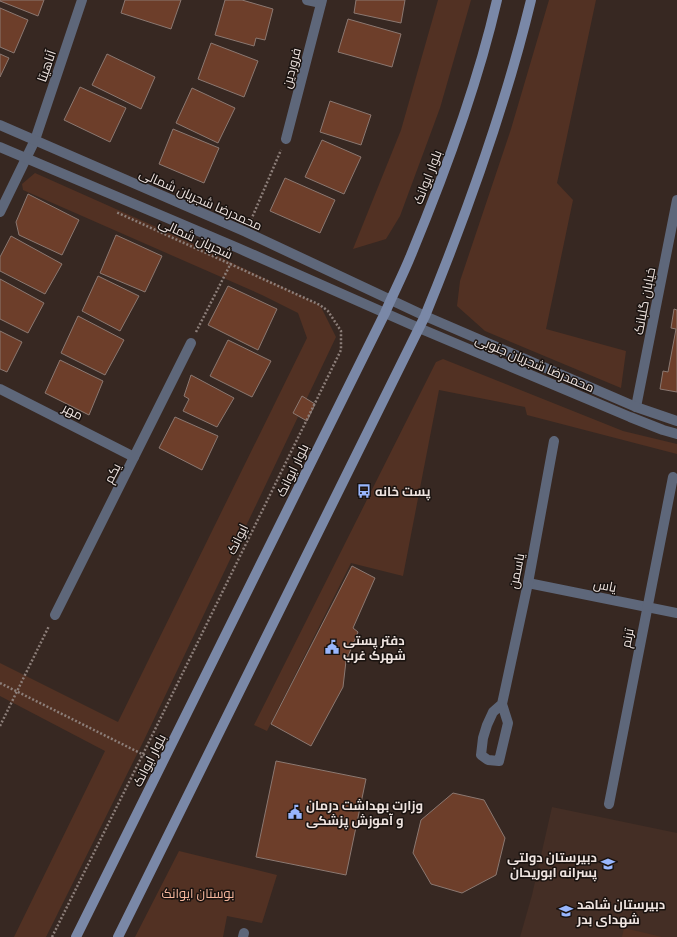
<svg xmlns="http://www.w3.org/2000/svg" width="677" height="937" viewBox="0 0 677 937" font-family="'Roboto Condensed',Cairo,sans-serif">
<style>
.built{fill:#442e25}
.green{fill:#523123}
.building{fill:#6d3e2a;stroke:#8b7871}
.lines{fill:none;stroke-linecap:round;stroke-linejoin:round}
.path{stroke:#8c7e79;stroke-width:2.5;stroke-dasharray:2 2;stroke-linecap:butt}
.minor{stroke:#5e677a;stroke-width:10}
.tertiary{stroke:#5e677a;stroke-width:10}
.secondary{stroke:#7a88a7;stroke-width:10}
.labels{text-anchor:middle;stroke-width:3;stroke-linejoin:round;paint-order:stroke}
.street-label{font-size:13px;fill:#efe4e0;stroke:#1a1310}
.poi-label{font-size:13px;font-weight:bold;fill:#efe4e0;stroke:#1a1310;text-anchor:start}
.park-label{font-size:13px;fill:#f6b79d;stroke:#1a1310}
</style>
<rect width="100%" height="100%" fill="#372822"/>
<path class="built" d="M552,807L677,833V937H520L532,895Z"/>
<g class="green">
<path d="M438,0H471L440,108L400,216L386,239L353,249L401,130Z"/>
<path d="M549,0H596L557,183L573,200L546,329L626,351L621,388L485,331L457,306L460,281L511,129Z"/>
<path d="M35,173L172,234L320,305L336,337L145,738L46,937H14L105,751L0,696V663L118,722L307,338L298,313L262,295L23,190L22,184Z"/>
<path d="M443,359L623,431L677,444V454L527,415L525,407L439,390L403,576L351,563L267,731L254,725L436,362Z"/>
<path d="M179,851L277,875L262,923L227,916L223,937H135Z"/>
<path d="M624,928L662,937H622Z"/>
</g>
<g class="building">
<path d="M0,0H44L38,16L0,1Z"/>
<path d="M125,0H181L171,29L121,13Z"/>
<path d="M225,0H242L273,9L265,40L256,38L254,46L215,35Z"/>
<path d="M356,0H405L401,23L354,13Z"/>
<path d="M0,8L28,20L14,53L0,47Z"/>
<path d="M348,19L401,34L392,67L338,52Z"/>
<path d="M211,43L258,61L244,97L198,79Z"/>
<path d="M0,54L9,58L0,77Z"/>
<path d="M107,54L155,77L141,109L92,85Z"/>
<path d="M80,87L126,108L110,142L64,120Z"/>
<path d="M192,88L235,108L218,143L176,123Z"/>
<path d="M330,101L371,115L361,145L320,132Z"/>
<path d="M173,129L219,148L204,183L159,164Z"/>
<path d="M322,140L361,157L344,194L305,177Z"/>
<path d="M285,178L335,200L320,233L270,211Z"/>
<path d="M28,194L79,220L62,255L19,235L16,222Z"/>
<path d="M116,235L162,256L145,292L100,273Z"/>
<path d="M11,236L62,264L45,294L0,271V257Z"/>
<path d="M98,276L139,296L120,331L82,311Z"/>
<path d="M0,279L44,303L28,333L0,319Z"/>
<path d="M228,286L277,309L258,350L208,325Z"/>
<path d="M674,309L677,310V392L660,389L663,371L668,372L676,329L671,328Z"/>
<path d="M78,316L124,340L105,375L61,353Z"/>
<path d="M0,331L22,342L7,372L0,369Z"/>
<path d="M228,340L271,361L252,397L210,376Z"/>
<path d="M60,360L103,381L89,415L45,393Z"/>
<path d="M191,375L234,398L217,427L183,411L189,399L184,396Z"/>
<path d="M302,396L315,404L307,421L293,413Z"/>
<path d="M175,417L218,436L202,470L159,448Z"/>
<path d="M352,566L375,578L353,628L358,632L346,661L343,687L311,746L271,724Z"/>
<path d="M276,761L366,779L346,875L256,857Z"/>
<path d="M453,793L484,800L505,838L496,875L462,893L431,884L413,853L421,820Z"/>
</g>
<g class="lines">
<g class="path">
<path d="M251,220L281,150"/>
<path d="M196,332L231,263"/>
<path d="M0,683L150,758"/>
<path d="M0,726L49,626"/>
<path d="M52,937L143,754L341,350V331L328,311L320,305L116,212"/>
</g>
<g class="minor">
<path d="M307,0L321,3"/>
<path d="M286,139L322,0"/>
<path d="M0,212L35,140L82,0"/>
<path d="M0,389L134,457"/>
<path d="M636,407L677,200"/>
<path d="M528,583L677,613"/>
<path d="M55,615L191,343"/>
<path d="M502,704L508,723L499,761L488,760L481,755L483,738L487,725L493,712L502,704L528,583L554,441"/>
<path d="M609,804L673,477"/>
<path d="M243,937L244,933"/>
</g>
<g class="tertiary">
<path d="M0,125L246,232L425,316L636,407L677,421"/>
<path d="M0,147L238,248L419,328L630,417L663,430L677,434"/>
</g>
<g class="secondary">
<path d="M76,937L385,313C393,294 403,275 411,255C445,173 477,87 497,0"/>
<path d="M118,937L425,316C467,213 505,108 531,0"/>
</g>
</g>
<defs>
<symbol id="bus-bare" viewBox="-9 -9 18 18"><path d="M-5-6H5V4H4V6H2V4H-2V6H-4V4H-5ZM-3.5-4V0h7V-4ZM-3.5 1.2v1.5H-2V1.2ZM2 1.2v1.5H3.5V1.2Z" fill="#98b6fd" stroke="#1a1310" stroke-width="2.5" paint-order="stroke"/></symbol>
<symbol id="civic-bare" viewBox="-9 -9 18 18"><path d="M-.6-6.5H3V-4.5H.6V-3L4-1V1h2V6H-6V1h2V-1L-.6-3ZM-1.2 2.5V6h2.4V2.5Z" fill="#98b6fd" stroke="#1a1310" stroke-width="2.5" paint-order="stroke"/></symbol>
<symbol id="school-bare" viewBox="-9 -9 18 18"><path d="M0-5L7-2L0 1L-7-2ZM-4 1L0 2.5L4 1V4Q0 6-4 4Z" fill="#98b6fd" stroke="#1a1310" stroke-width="2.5" paint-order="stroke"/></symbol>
</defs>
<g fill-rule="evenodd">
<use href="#bus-bare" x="354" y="481" width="20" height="20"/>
<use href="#civic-bare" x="322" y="637" width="20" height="20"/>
<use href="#civic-bare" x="285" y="802" width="20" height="20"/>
<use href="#school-bare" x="598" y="854" width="20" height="20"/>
<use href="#school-bare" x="556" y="901" width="20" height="20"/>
</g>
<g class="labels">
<g class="street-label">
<text transform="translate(46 66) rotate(-71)" y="5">آناهیتا</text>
<text transform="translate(291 68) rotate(-75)" y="5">فروردین</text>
<text transform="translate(427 177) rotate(-69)" y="5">بلوار ایوانک</text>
<text transform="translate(201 199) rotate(24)" y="5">محمدرضا شجریان شمالی</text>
<text transform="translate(196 238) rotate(25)" y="5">شجریان شمالی</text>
<text transform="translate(644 301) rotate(-79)" y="5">خیابان گلبانک</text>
<text transform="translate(535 363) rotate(23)" y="5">محمدرضا شجریان جنوبی</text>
<text transform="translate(73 411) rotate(27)" y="5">مهر</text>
<text transform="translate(292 470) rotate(-64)" y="5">بلوار ایوانک</text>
<text transform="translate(112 473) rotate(-63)" y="5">یکم</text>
<text transform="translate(237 539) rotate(-64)" y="5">ایوانک</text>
<text transform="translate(516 571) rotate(-79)" y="5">یاسمن</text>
<text transform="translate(605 585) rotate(11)" y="5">یاس</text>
<text transform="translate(627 638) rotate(-79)" y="5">ترنم</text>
<text transform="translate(149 760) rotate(-63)" y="5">بلوار ایوانک</text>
</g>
<g class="poi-label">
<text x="375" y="496">پست خانه</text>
<text x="343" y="645">دفتر پستی<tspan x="343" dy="15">شهرک غرب</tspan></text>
<text x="306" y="810">وزارت بهداشت درمان<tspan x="306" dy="15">و آموزش پزشکی</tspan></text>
<text x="597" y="862" text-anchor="end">دبیرستان دولتی<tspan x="597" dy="15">پسرانه ابوریحان</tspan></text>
<text x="577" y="909">دبیرستان شاهد<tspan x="577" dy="15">شهدای بدر</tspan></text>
</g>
<g class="park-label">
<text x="198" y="898">بوستان ایوانک</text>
</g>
</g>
</svg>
